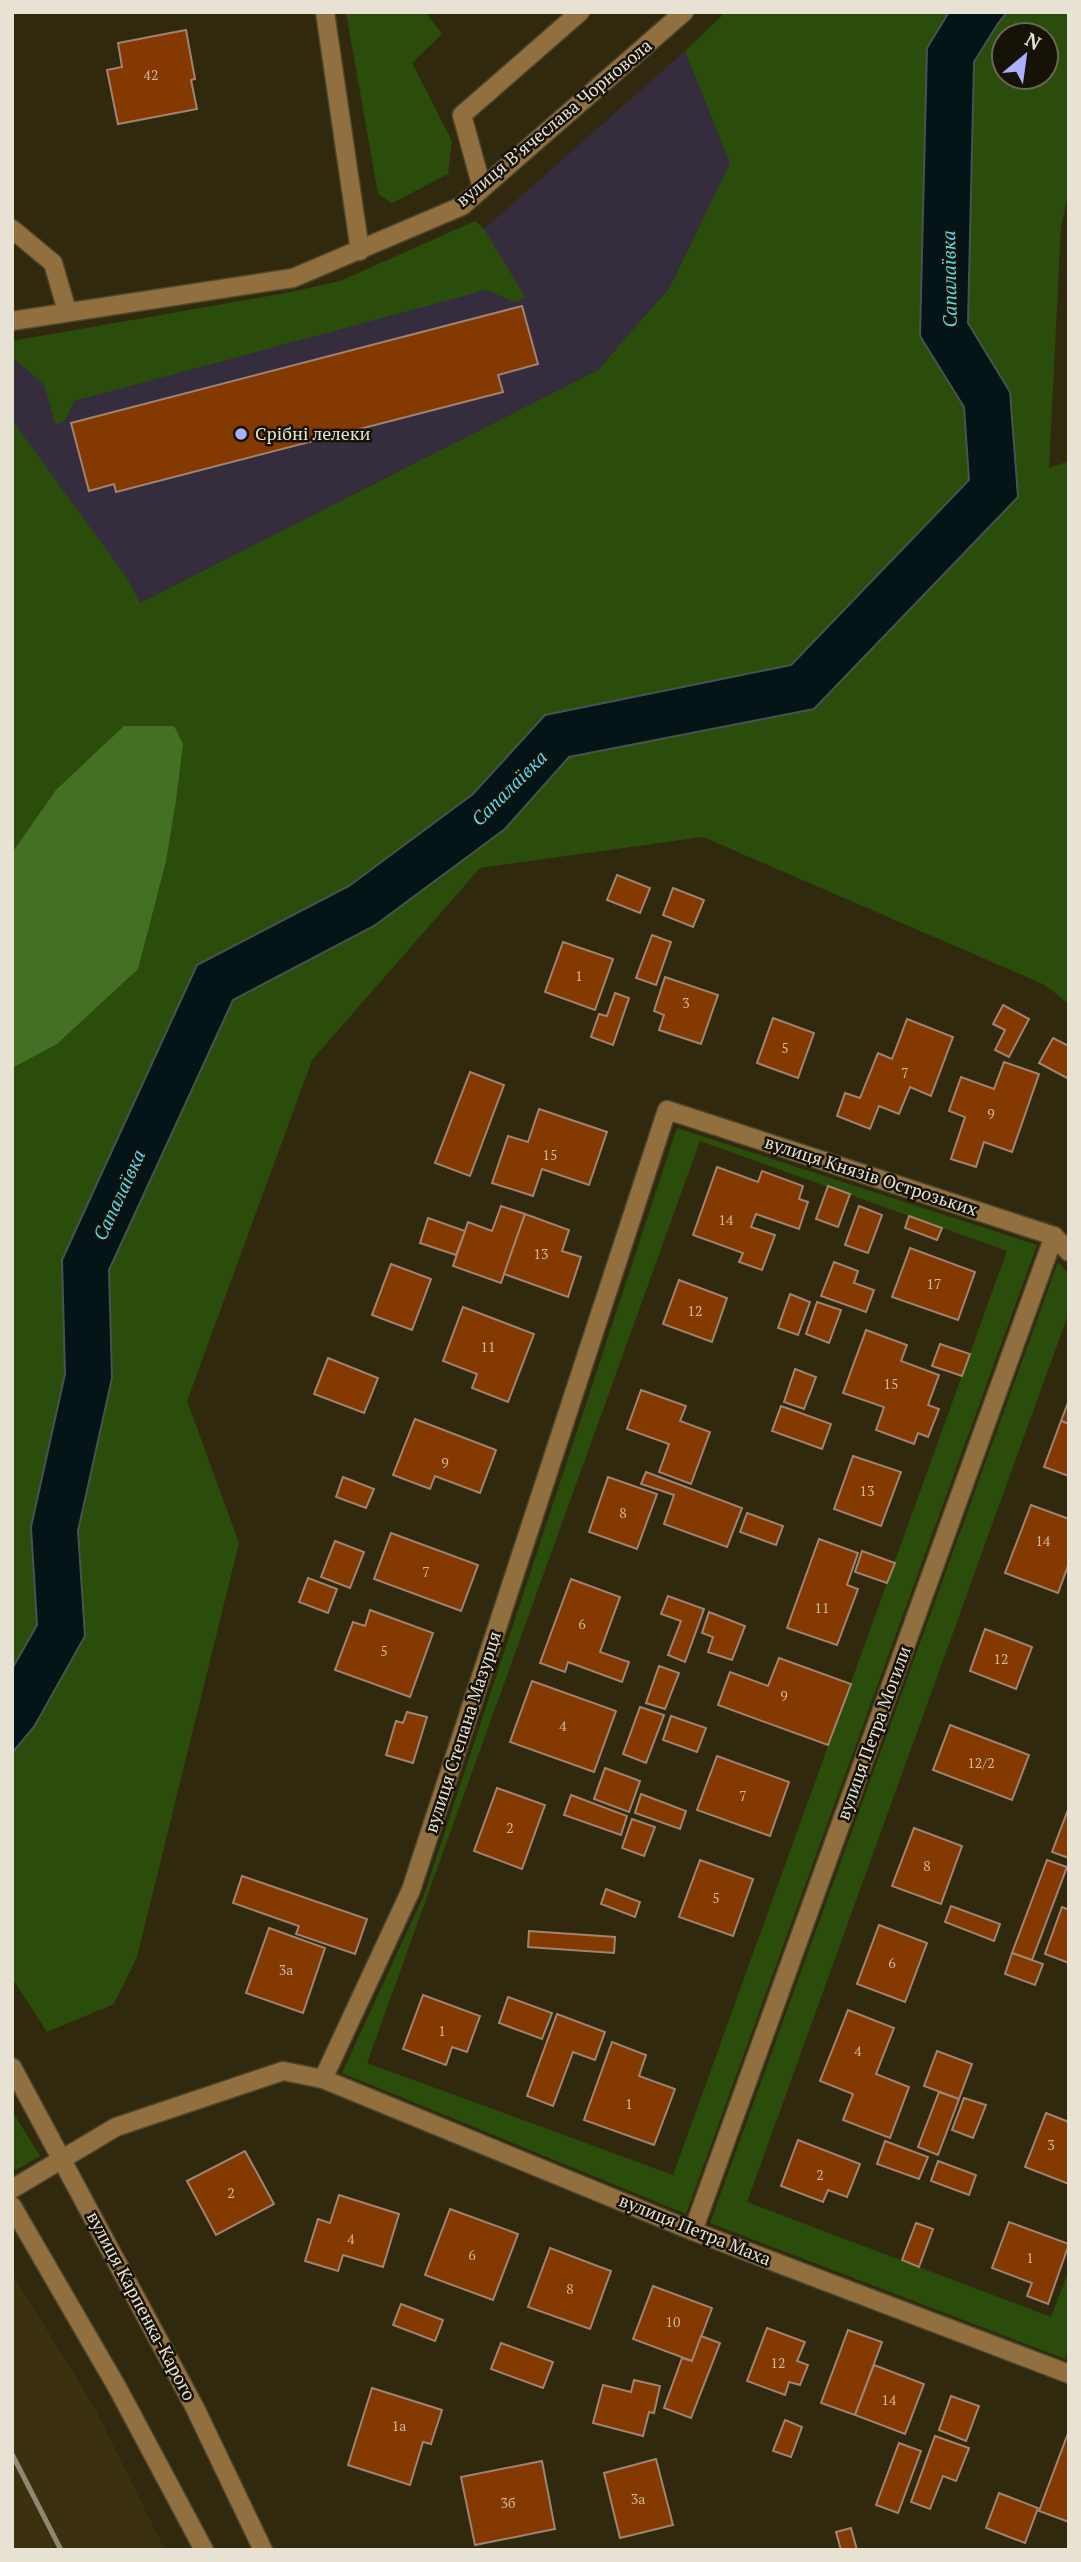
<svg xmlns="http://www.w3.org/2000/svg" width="1081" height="2562" viewBox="0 0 1081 2562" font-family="'PT Serif',serif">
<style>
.commercial{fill:#352d3d}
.built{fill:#3c310e}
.green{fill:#2a4d0b;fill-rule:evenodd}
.forest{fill:#447023}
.water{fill:#041417;stroke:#48524f;stroke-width:2}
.building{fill:#833900;stroke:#a08373;stroke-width:2}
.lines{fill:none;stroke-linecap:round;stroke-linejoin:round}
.minor-casing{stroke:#4e472e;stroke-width:21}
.minor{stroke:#926f3e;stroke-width:18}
.rail{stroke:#8e8873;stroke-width:5}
.poi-dot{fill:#acaffb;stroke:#161207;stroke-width:2.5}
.labels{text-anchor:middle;stroke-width:5;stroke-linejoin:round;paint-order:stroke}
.number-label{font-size:14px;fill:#ceb89e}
.street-label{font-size:18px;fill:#e7e2d3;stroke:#161207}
.poi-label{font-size:18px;fill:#e7e2d3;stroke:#161207;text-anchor:start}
.water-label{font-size:19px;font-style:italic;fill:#54d8f0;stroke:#161207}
</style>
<rect width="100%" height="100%" fill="#31290e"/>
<path class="commercial" d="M685,51L730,163L670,287L598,370L140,603L126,578L12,717V361L314,311L484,229Z"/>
<path class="built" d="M12,2273L95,2409L165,2550H12Z"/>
<g class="green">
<path d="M346,12H425L442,34L412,63L452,141L448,174L392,203L378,194Z"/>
<path d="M726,12H949L927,48L920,336L964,407L969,480L791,665L545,715L473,794L349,886L197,965L62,1260L65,1374L31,1527L37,1625L12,1669V420L127,578L140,603L598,370L670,287L730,163L685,51Z"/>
<path d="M1007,12H1069V189L1061,227L1049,468L1069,461V1004L1045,985L703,837L480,868L312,1060L187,1401L239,1543L137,1957L114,2004L47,2032L12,1978V1753L34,1727L85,1636L78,1531L112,1378L109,1270L233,1000L374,926L505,829L569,757L814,708L1018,498L1010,392L968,324L974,62L997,25ZM1004,35H1046V77H1004Z"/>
<path d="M475,221L484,229L525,297L515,302L486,290L74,401L66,419L56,425L44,385L16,360L12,361V341L286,293L340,281Z"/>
<path d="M677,1128L1037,1245L686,2214L342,2073L424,1895ZM700,1141L1007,1251L673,2175L367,2063Z"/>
<path d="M1058,1262L1069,1274V1312L747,2202L1051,2317L1069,2270V2348L1065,2359L710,2223Z"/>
<path d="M12,2111L40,2156L16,2170L12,2163Z"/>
</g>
<path class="forest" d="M124,726H174L183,744L176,800L166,861L138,969L57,1044L12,1068V853L56,790Z"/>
<path class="water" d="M949,12H1007L997,25L974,62L968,323L1010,392L1018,497L814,709L569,757L505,829L374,926L233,1000L109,1270L112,1378L78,1531L85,1636L34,1727L12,1753V1669L37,1625L31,1527L65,1374L62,1260L197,965L349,886L473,794L545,715L791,665L969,480L964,407L920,336L927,48Z"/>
<g class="building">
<path d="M186,30L195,79L191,80L197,109L118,124L107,70L122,67L118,43Z"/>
<path d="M522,306L538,364L498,375L503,392L116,492L114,484L89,491L71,423Z"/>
<path d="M617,875L650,888L640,913L607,900Z"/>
<path d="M673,888L704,900L693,927L663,915Z"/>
<path d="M652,935L671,942L656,985L636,978Z"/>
<path d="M563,942L613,959L595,1010L545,992Z"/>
<path d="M665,977L718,995L701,1044L659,1030L664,1015L654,1011Z"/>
<path d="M615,993L629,998L613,1045L591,1037L599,1014L607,1016Z"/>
<path d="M1003,1005L1029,1019L1009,1057L995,1050L1005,1030L993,1024Z"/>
<path d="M773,1018L814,1033L798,1078L757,1063Z"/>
<path d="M907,1019L953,1037L931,1096L910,1087L899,1114L879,1106L870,1129L837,1116L845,1093L860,1098L878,1053L892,1059Z"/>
<path d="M1053,1038L1069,1046V1079L1039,1063Z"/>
<path d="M1004,1062L1039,1074L1012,1152L984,1142L976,1167L951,1159L965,1117L949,1111L961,1077L994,1089Z"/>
<path d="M470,1072L504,1085L470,1176L435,1163Z"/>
<path d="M539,1109L607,1132L589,1185L542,1169L533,1196L492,1183L508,1136L528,1142Z"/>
<path d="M717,1167L758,1182L762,1171L803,1186L799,1199L808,1202L799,1229L756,1214L751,1227L775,1235L762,1270L739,1262L743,1253L693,1235Z"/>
<path d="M828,1186L850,1194L838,1227L816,1219Z"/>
<path d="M501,1206L525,1214L501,1283L453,1266L468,1222L492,1231Z"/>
<path d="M859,1206L882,1215L868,1253L845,1245Z"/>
<path d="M525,1214L569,1230L562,1251L581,1257L568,1297L504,1274Z"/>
<path d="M909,1216L942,1228L937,1240L905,1228Z"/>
<path d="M428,1218L465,1231L456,1255L420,1243Z"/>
<path d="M910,1248L975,1272L958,1320L892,1297Z"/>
<path d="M834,1262L858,1271L854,1283L874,1290L866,1312L821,1296Z"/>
<path d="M391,1264L431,1279L412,1330L372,1315Z"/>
<path d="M679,1280L727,1298L712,1342L663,1324Z"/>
<path d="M790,1294L810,1302L798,1335L778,1328Z"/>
<path d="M817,1302L841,1310L829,1343L806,1334Z"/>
<path d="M463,1307L534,1334L508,1402L472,1388L477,1374L443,1361Z"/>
<path d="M866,1330L907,1345L901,1361L939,1375L928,1405L939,1409L928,1437L918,1433L914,1444L876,1430L884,1407L843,1393Z"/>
<path d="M940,1344L970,1354L962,1376L932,1366Z"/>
<path d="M328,1358L378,1378L364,1413L314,1394Z"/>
<path d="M795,1369L816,1377L804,1409L784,1402Z"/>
<path d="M641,1390L686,1406L680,1421L710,1432L691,1484L659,1472L669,1444L627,1429Z"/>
<path d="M1069,1400V1424L1061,1421Z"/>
<path d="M781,1406L831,1424L822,1449L772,1431Z"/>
<path d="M415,1419L496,1450L480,1493L435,1476L430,1489L393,1475Z"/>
<path d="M1061,1421L1069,1424V1476L1044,1467Z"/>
<path d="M853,1456L901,1472L881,1526L834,1509Z"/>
<path d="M646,1472L742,1508L727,1547L664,1524L674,1495L641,1484Z"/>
<path d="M343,1477L374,1489L366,1508L336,1497Z"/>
<path d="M608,1477L657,1494L637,1549L589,1532Z"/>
<path d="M1031,1505L1069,1519V1563L1058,1593L1005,1573Z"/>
<path d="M747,1513L783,1526L776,1545L740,1532Z"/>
<path d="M391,1533L478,1565L461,1611L374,1579Z"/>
<path d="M819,1539L858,1553L847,1585L858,1589L837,1645L787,1628Z"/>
<path d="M335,1541L364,1552L350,1588L321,1577Z"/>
<path d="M862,1551L895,1563L887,1583L855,1572Z"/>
<path d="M308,1578L337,1589L328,1613L299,1602Z"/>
<path d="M571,1579L620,1597L600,1652L629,1662L622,1682L568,1662L565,1672L540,1663Z"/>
<path d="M668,1596L704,1609L685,1662L668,1655L681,1621L661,1614Z"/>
<path d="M370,1610L433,1633L410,1697L335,1670L353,1622L365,1626Z"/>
<path d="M709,1612L745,1626L732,1660L708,1652L713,1637L702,1633Z"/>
<path d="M985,1629L1032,1647L1016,1689L970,1671Z"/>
<path d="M779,1658L851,1684L828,1745L718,1705L730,1672L768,1686Z"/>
<path d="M659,1666L679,1673L665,1709L646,1703Z"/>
<path d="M532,1681L616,1711L594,1772L510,1742Z"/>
<path d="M640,1707L664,1715L646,1763L623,1754Z"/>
<path d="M407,1712L427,1717L413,1763L386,1755L396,1721L403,1723Z"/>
<path d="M671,1716L706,1728L697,1752L663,1740Z"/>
<path d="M950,1725L1029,1755L1012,1800L933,1770Z"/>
<path d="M717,1756L789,1782L770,1836L697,1810Z"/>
<path d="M605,1768L640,1781L629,1812L594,1799Z"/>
<path d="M497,1788L545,1805L522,1869L474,1851Z"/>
<path d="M641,1794L686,1811L680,1829L635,1813Z"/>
<path d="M571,1795L627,1816L621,1835L564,1815Z"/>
<path d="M1069,1807V1858L1052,1852Z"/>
<path d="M632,1819L655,1827L644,1856L622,1848Z"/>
<path d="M914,1828L962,1846L941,1904L892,1886Z"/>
<path d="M700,1860L753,1879L733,1936L679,1917Z"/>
<path d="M1047,1860L1067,1867L1032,1960L1012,1953Z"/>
<path d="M242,1876L367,1919L355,1954L296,1934L299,1926L233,1903Z"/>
<path d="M606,1889L640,1902L635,1917L601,1904Z"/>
<path d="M951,1906L1000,1924L994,1941L945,1922Z"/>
<path d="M1062,1907L1069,1910V1963L1045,1954Z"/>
<path d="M879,1925L927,1943L905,2002L857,1984Z"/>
<path d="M269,1928L325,1948L303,2013L246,1993Z"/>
<path d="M529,1931L615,1937L614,1953L528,1947Z"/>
<path d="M1012,1953L1043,1964L1035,1985L1005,1974Z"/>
<path d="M423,1995L480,2016L467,2052L452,2047L446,2065L403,2049Z"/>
<path d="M508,1997L552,2013L542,2039L499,2023Z"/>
<path d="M848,2010L894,2028L876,2074L909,2087L890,2138L843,2120L853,2094L820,2081Z"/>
<path d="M557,2014L605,2032L595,2060L573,2052L553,2106L527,2096Z"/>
<path d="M612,2042L646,2055L639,2076L675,2089L654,2145L584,2120Z"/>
<path d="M937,2051L972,2064L959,2099L924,2086Z"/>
<path d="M939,2092L959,2099L938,2155L918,2147Z"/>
<path d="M964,2098L986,2105L973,2138L952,2130Z"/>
<path d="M1046,2113L1069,2122V2184L1025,2167Z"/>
<path d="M798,2140L860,2164L847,2197L828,2190L823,2202L781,2186Z"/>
<path d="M885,2141L928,2157L919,2179L877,2164Z"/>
<path d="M245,2151L274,2204L216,2235L187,2181Z"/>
<path d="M938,2161L976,2175L969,2195L931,2181Z"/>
<path d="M339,2195L399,2214L383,2267L343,2255L338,2271L305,2261L318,2219L330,2223Z"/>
<path d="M450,2209L518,2234L493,2300L425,2275Z"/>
<path d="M1009,2222L1069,2244L1048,2304L1027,2296L1032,2283L992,2268Z"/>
<path d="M916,2223L933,2229L919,2267L902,2260Z"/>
<path d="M550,2248L611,2271L590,2329L528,2307Z"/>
<path d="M653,2286L712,2308L692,2361L633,2339Z"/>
<path d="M401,2304L443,2320L435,2341L393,2325Z"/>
<path d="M767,2328L805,2342L797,2361L808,2365L800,2385L789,2382L785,2395L747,2381Z"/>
<path d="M848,2330L882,2342L855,2415L821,2403Z"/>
<path d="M701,2336L720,2343L691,2418L664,2408L682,2358L692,2361Z"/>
<path d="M501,2343L553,2362L543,2388L491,2369Z"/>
<path d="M874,2365L924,2384L905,2434L855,2415Z"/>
<path d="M634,2380L660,2386L654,2413L649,2412L643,2436L593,2423L603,2385L631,2392Z"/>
<path d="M372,2388L442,2410L431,2444L423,2442L410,2485L348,2465Z"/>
<path d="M951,2396L979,2406L966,2441L939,2430Z"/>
<path d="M785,2420L802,2427L791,2457L773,2451Z"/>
<path d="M935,2436L969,2448L956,2481L943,2476L930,2509L911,2502Z"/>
<path d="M1067,2436L1069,2437V2522L1039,2511Z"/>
<path d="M899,2443L921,2451L898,2513L876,2505Z"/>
<path d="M656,2459L673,2525L620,2538L604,2473Z"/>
<path d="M542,2461L555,2529L475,2545L461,2477Z"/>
<path d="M999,2493L1038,2508L1025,2543L986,2528Z"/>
<path d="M851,2528L857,2550H841L836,2532Z"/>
</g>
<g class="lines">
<defs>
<g id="minor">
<path d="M325,12L360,251"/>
<path d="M482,188L462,115L580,12"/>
<path d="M12,229L53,263L67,311"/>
<path d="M12,321L293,278L462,206L684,12"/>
<path d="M12,2067L195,2408L263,2550"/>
<path d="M323,2079L411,1890L667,1110L1054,1236L1069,1252"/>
<path d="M12,2189L116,2127L283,2071L323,2079L693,2231L1069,2374"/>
<path d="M12,2206L117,2387L204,2550"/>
<path d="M693,2231L1054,1236"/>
</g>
</defs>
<use href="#minor" class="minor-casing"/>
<use href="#minor" class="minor"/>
<path class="rail" d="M12,2454L61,2550"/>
</g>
<circle class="poi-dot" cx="241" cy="434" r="7"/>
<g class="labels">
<g class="number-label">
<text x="151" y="80">42</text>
<text x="579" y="981">1</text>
<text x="686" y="1008">3</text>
<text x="785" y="1053">5</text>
<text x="905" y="1078">7</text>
<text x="991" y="1119">9</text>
<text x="550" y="1160">15</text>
<text x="726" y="1225">14</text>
<text x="541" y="1259">13</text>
<text x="934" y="1289">17</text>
<text x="695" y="1316">12</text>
<text x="488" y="1352">11</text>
<text x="891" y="1389">15</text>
<text x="445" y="1468">9</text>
<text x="867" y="1496">13</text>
<text x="623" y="1518">8</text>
<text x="1043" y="1546">14</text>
<text x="426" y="1577">7</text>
<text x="822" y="1613">11</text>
<text x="582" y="1629">6</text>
<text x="384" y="1656">5</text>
<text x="1001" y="1664">12</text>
<text x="784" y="1701">9</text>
<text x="563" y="1731">4</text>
<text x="981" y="1768">12/2</text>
<text x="743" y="1801">7</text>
<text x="510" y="1833">2</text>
<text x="927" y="1871">8</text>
<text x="716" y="1903">5</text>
<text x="892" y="1968">6</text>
<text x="286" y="1975">3а</text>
<text x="442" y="2036">1</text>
<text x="858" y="2056">4</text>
<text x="629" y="2109">1</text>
<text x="1051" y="2150">3</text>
<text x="820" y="2180">2</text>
<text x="231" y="2198">2</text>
<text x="351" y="2244">4</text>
<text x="472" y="2260">6</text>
<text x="1030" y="2263">1</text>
<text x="570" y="2294">8</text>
<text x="673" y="2327">10</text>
<text x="778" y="2368">12</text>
<text x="889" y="2405">14</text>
<text x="399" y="2431">1а</text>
<text x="638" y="2504">3а</text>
<text x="508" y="2508">3б</text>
</g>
<g class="street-label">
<text transform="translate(554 123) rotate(-40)" y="6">вулиця Вʼячеслава Чорновола</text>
<text transform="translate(871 1176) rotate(18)" y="6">вулиця Князів Острозьких</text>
<text transform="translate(463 1732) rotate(-72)" y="6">вулиця Степана Мазурця</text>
<text transform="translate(874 1733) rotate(-70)" y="6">вулиця Петра Могили</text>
<text transform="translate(695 2230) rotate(22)" y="6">вулиця Петра Маха</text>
<text transform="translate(141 2306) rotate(62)" y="6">вулиця Карпенка-Карого</text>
</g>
<g class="poi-label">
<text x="255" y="440">Срібні лелеки</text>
</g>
<g class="water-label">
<text transform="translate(949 279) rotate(-91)" y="7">Сапалаївка</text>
<text transform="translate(509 788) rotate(-45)" y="7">Сапалаївка</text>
<text transform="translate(119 1195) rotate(-65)" y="7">Сапалаївка</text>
</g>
</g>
<rect width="1081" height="2562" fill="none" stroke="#e7e2d3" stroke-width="28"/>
<g transform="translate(1025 56) rotate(29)"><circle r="33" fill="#161207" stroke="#6a6559" stroke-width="2"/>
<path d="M0-5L12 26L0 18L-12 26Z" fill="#acaffb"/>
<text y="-10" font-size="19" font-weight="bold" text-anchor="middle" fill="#e7e2d3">N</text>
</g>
</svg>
